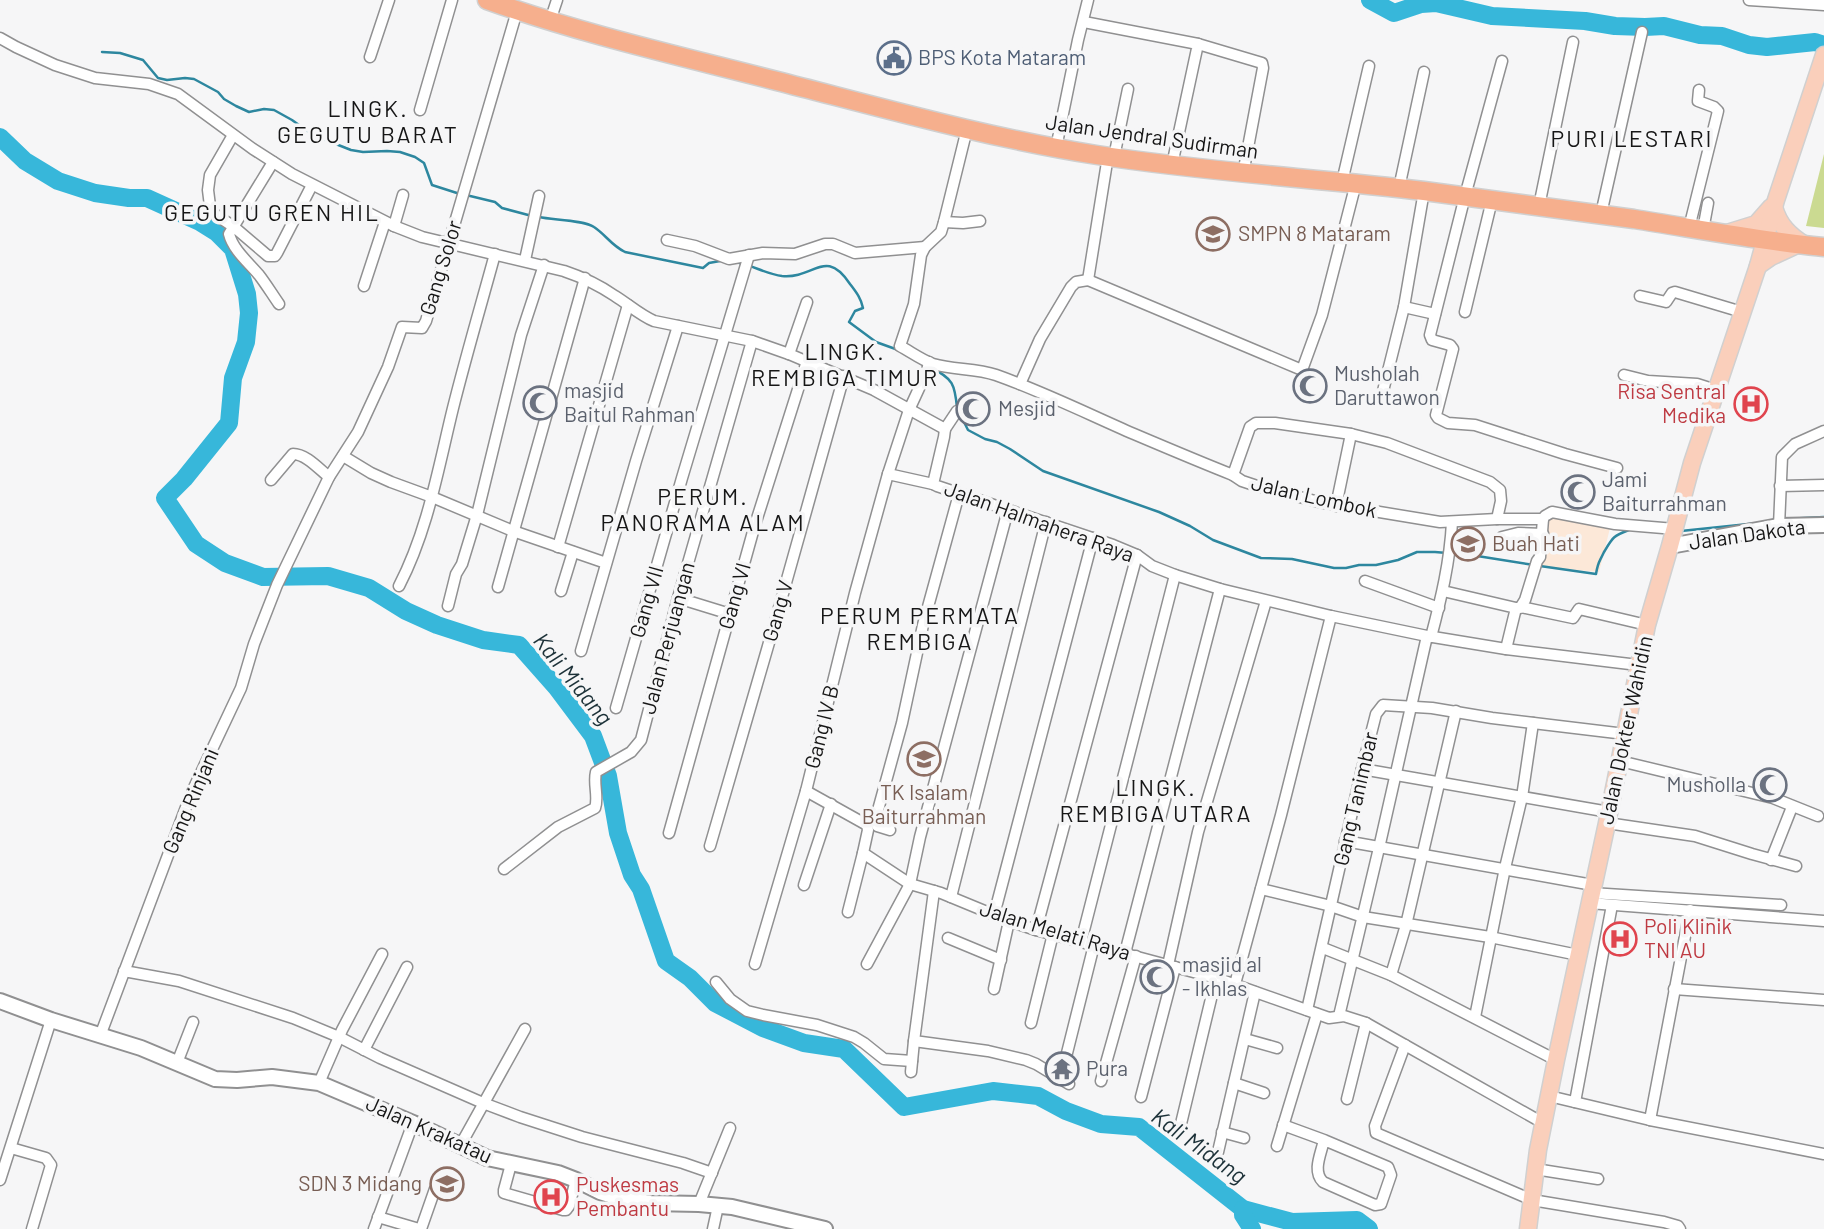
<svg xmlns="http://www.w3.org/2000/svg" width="1824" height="1229" viewBox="0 0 1824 1229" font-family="Barlow,sans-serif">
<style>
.education{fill:#fce8d8}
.green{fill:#cbda91}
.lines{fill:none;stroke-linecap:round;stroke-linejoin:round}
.stream{stroke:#2d879f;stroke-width:2.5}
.river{stroke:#37b7da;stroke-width:18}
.street-casing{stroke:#909091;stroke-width:13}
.secondary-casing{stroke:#909091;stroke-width:18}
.primary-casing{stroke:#d0d0d0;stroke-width:19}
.highway-casing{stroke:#d0d0d0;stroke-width:21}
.street{stroke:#fff;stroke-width:10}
.secondary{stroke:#fff;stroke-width:14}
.primary{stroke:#facfbb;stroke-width:16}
.highway{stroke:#f6af8d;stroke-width:18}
.labels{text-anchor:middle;stroke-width:7;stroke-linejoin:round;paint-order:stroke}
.service-label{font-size:21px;fill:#4e5e75;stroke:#f6f6f7;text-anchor:start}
.street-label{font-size:21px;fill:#161616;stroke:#f6f6f7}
.education-label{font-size:21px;fill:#785e54;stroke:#f6f6f7;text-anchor:start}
.worship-label{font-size:21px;fill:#5b616d;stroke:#f6f6f7;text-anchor:start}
.health-label{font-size:21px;fill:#be3a42;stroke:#f6f6f7;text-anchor:start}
.neighbourhood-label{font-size:23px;letter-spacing:2px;fill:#161616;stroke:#f6f6f7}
.water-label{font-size:23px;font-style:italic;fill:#1c3138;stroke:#f6f6f7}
</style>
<rect width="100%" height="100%" fill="#f6f6f7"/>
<path class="education" d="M1556,509L1612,520L1599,572L1540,567L1545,523Z"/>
<path class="green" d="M1824,154V228L1806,226Z"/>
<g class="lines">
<g class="stream">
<path d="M102,52L120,53L143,60L158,78L167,80L185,78L194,79L218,92L224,99L236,106L249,112L264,109L274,110L292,120L313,135L351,150L363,152L387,151L400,152L415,157L424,163L432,185L460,194"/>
<path d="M466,195L495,202L502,208L532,216"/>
<path d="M539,217C552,220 584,220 594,227C606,235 611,245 625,252L703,268L709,263L720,261"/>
<path d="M734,262C751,264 765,274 782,276C815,279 825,247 850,284C856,292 861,298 863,308L855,311L849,322L876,342L901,351"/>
<path d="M912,358L924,365"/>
<path d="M931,368C953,378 955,385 957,408"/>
<path d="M960,414L968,430L985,439L997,442L1010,449L1043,471L1159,512L1190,526L1213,540L1261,558L1292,559L1334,568H1346L1359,565H1376L1398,560L1417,552H1435L1471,555L1534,565"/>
<path d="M1785,519L1824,517"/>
<path d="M1681,531L1758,523"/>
<path d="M1540,566L1596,574C1598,561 1599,563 1604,552C1613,537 1613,536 1629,530"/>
</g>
<g class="river">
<path d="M1370,0L1394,13L1421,4L1436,3L1492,16L1585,21L1615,26L1645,27L1664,26L1700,35L1722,36L1749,45L1767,47L1815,42L1824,45"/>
<path d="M0,137L25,161L58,181L95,193L129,198H147L200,222L216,232L233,249L247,294L249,313L246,342L233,378L229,423L184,479L165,498L196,544L225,563L263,577L328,576L369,588L406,611L437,625L483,640L519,645L557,688L593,736L608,776L618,833L632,875L641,889L666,961L690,978L715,1003L763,1028L804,1043L844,1049L904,1107L993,1091L1038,1096L1066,1111L1101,1124L1139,1127L1243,1209L1292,1222L1357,1220L1369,1229"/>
<path d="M1243,1209V1215L1252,1229"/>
</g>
<defs>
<g id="street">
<path d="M1749,0L1824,5"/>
<path d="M550,21L557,0"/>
<path d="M1084,22L1198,44L1172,165"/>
<path d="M0,38L16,47L55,65L95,78L149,84L178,94L253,149L292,174L394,226L422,237L564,271C582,277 599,285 615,296C628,304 640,315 654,321L752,341L789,354L874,390L945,429L944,437L933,484L937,486L1113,545L1137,555L1152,566L1175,575L1220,589L1331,616L1427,636L1506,649L1638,665"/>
<path d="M1198,44L1262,63L1263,68L1243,174"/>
<path d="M370,57L389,0"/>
<path d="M1502,61L1465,196L1430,335L1432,340L1450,345L1453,349L1436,415L1438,418L1448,423L1475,425L1565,454L1617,468"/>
<path d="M420,110L452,0"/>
<path d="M967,129L944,222L941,232L925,247L921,255L914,304L900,346C911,352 922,360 933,364C954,370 976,368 996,375C1044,392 1088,414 1134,434C1167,448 1200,462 1233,475L1242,481L1257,486L1319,502L1440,522L1497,519H1543L1545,516L1552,512L1615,524L1675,529"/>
<path d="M233,135L210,175L208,190L210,206L213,213L234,227L268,256H275L277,253L312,185"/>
<path d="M1056,148L1078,40L1088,0"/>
<path d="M1114,157L1128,89"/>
<path d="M273,162L229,234C233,250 249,263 259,275C266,284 272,294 279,304"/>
<path d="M1342,182L1369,66"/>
<path d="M1399,188L1424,72"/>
<path d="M1539,206L1573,42"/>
<path d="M1601,214L1642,32"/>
<path d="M944,222L963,223L980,221"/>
<path d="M394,226L403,195"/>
<path d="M1689,228L1718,111L1714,107L1698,101L1699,90"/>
<path d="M1703,230L1708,203"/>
<path d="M667,240L695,246L729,259L763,253L795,254L825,244H833L855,253L925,247"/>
<path d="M525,260L539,196"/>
<path d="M1088,280L1302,370L1322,315L1356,183"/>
<path d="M1088,280L1108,156"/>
<path d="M364,286L385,222"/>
<path d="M1640,296L1666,302L1672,293L1675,292L1742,312"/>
<path d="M1404,307L1435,314"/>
<path d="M1465,312L1492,200"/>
<path d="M789,354L807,302"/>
<path d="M1624,375L1648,381L1697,384L1716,390"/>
<path d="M1020,384L1040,339L1071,287L1076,282L1088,280"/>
<path d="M1381,399L1404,307L1424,191"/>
<path d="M945,429L957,411"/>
<path d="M343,456L371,473L391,482L432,497L513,531L606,563"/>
<path d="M888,474L933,484"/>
<path d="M1233,475L1250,427L1256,423H1275L1351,434L1387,443L1490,482L1500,490L1501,501L1497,519"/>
<path d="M271,480L293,454C306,454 319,469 329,477"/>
<path d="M1780,486L1824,485"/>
<path d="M1336,506L1351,434"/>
<path d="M1779,526L1782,457L1795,444L1824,431"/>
<path d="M1502,537L1518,533L1543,534"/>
<path d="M558,547L628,305"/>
<path d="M1365,581L1439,608"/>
<path d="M399,586C428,530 438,469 453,408C466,356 481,305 495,254"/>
<path d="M498,587L585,278"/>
<path d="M561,591L573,552"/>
<path d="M1443,591L1516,608L1506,649"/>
<path d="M678,598L730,614"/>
<path d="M448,606L456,574L462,564L477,515L521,335L544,265"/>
<path d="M1521,607L1573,618L1579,609L1647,625"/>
<path d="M1517,608H1520L1525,600L1537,561L1540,557L1543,519"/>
<path d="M1431,637C1441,599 1450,562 1452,522"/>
<path d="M581,651L636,461L678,326"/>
<path d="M616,708L682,478L749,255"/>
<path d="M1620,761L1773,798L1818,816"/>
<path d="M1362,769L1609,812"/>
<path d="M806,791L867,825L868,830L863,853L910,884L941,893L1009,921L1036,930L1216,978L1329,1018L1344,1016L1366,1023L1543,1123"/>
<path d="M1607,823L1695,836L1752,854L1796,866"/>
<path d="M890,830L877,826L875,821L902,723L923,625L959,494"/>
<path d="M669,833L754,528L807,361"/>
<path d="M1345,841L1593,885"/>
<path d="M710,846L775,622L844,376"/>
<path d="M1771,860L1792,807"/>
<path d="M504,869L558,827L595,808C599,797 593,784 596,772L631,752L641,740L678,598L752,341"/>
<path d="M804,885L831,804"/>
<path d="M1261,889L1331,906L1363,917L1490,937L1578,955"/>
<path d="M934,891L914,1041L988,1051L1026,1060L1036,1064L1069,1084"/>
<path d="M1591,893L1781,905"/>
<path d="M951,897L1046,522"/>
<path d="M1589,903L1824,921"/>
<path d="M848,912L863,853"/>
<path d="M994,915L1093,538"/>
<path d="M1036,930L1137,555"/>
<path d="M948,938L1001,960"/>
<path d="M1081,942L1175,575"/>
<path d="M1323,948L1391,975L1556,1060"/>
<path d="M1125,953L1220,589"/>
<path d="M755,964L806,791L855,593L888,474L909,410L927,371L929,362"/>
<path d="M867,964L910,884L920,837L1008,510"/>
<path d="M1168,965L1198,832L1266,601"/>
<path d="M124,971L179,981L293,1018L339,1037L380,1058L483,1103L520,1117L582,1137L683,1163L712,1173"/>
<path d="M1391,975L1406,925L1456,711"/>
<path d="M716,982L730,999L747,1011L763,1015L817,1025L854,1037L864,1043L884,1059L912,1061"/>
<path d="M1235,984L1281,815L1331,616"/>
<path d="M994,989L1009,921"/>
<path d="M1674,989L1824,1000"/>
<path d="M1307,1010L1362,769L1376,714L1383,705L1432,708L1492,718L1625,734"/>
<path d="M1339,1016L1379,848L1427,636"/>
<path d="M1475,1017L1505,868L1522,797L1533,723"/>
<path d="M1031,1023L1053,934"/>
<path d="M100,1036L191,794L241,688L254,644L277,585L329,477L358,432L388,367L402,327L422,328L426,321L517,11"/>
<path d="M1245,1039L1277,1048"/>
<path d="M1405,1045L1375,1126L1376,1133L1532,1200L1664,1222L1678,1226L1680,1229"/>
<path d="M364,1050L407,967"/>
<path d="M1066,1057L1094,945"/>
<path d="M177,1063L193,1022"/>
<path d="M911,1072L914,1041"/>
<path d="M1101,1081L1136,956"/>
<path d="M319,1083L342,1030L382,954"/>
<path d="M1234,1083L1264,1093"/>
<path d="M1549,1096L1650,1120L1824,1154"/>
<path d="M1141,1097L1175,967"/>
<path d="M1347,1099L1366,1023"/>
<path d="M1575,1102L1612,905"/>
<path d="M1650,1120L1690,910"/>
<path d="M1283,1125L1324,1140L1388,1167L1391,1175L1381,1204L1375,1205L1323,1182C1312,1171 1321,1154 1324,1140"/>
<path d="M1179,1132L1216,978"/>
<path d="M1222,1132L1244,1138"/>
<path d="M460,1146L525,1029"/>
<path d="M1277,1146L1317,1014"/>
<path d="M11,1148L46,1158L51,1165L32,1229"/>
<path d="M1218,1152L1255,992"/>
<path d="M511,1164L504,1190V1193L563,1210H566L569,1206L576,1180"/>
<path d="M1535,1169L1598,1179"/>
<path d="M0,1180L51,1020"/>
<path d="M699,1204L730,1128"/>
<path d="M378,1217L419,1229"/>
<path d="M374,1229L413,1123"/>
<path d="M421,1229L435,1189"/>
<path d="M713,1229L718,1206"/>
</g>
<g id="secondary">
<path d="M1670,546L1779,526L1824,525"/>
<path d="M0,1001L51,1020L141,1048L215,1079L237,1080L272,1077L319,1083L413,1123L487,1158L558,1173L576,1180L600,1192L616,1197L650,1203L699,1204L732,1207L825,1229"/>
</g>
<g id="primary">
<path d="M1774,207C1779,225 1789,235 1805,245"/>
<path d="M1727,233L1756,224L1771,207"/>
<path d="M1758,266L1771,257L1799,244"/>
<path d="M1528,1229L1538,1150L1556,1060L1607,823L1647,625L1670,546L1692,463L1758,266L1776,200L1824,55"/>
</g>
<path id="highway" d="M487,0C582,34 680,56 777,81C883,108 989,138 1097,155C1206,172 1315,178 1424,191C1494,200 1564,209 1634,219C1698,229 1760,241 1824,247"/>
</defs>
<use href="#street" class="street-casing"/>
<use href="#secondary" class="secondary-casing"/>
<use href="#primary" class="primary-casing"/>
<use href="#highway" class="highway-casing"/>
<use href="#street" class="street"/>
<use href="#secondary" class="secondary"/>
<use href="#primary" class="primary"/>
<use href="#highway" class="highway"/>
</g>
<defs>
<symbol id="civic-ring" viewBox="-11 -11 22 22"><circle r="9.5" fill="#f6f6f7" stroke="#5c6f8a" stroke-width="1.5"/><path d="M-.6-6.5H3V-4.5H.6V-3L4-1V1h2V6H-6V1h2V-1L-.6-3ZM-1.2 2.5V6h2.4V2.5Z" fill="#5c6f8a"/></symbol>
<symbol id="school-ring" viewBox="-11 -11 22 22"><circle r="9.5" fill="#f6f6f7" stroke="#8d6e63" stroke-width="1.5"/><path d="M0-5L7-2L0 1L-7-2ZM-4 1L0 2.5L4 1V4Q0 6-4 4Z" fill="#8d6e63"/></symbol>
<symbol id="mosque-ring" viewBox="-11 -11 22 22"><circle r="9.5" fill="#f6f6f7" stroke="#6b7280" stroke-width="1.5"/><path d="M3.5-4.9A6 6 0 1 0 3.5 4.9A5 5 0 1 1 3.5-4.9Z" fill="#6b7280"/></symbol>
<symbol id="hospital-ring" viewBox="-11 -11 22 22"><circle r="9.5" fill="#f6f6f7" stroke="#e0444e" stroke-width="1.5"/><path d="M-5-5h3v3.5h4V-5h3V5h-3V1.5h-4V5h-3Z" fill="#e0444e"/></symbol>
<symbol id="temple-ring" viewBox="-11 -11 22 22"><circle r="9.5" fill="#f6f6f7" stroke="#6b7280" stroke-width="1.5"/><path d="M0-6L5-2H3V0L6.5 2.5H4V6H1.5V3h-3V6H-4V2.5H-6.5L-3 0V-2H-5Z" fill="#6b7280"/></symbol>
</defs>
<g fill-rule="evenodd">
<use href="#civic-ring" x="875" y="39" width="38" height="38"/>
<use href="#school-ring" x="1194" y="215" width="38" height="38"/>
<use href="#mosque-ring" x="1291" y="367" width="38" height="38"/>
<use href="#mosque-ring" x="521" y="384" width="38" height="38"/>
<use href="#hospital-ring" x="1732" y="385" width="38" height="38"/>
<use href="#mosque-ring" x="954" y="390" width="38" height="38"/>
<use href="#mosque-ring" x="1559" y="473" width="38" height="38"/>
<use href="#school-ring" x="1449" y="525" width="38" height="38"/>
<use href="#school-ring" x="905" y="740" width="38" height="38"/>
<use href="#mosque-ring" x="1751" y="766" width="38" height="38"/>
<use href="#hospital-ring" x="1601" y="920" width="38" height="38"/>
<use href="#mosque-ring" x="1138" y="958" width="38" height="38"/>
<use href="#temple-ring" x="1043" y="1050" width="38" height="38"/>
<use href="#school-ring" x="428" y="1165" width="38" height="38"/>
<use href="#hospital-ring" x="532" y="1178" width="38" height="38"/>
</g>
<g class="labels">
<g class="service-label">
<text x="918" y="65">BPS Kota Mataram</text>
</g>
<g class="street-label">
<text transform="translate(1152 137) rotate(8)" y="7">Jalan Jendral Sudirman</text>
<text transform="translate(441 268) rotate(-73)" y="7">Gang Solor</text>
<text transform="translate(1314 497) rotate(13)" y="7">Jalan Lombok</text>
<text transform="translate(1039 522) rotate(20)" y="7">Jalan Halmahera Raya</text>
<text transform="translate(1747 535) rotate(-8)" y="7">Jalan Dakota</text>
<text transform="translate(735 596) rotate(-74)" y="7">Gang VI</text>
<text transform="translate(647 602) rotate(-74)" y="7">Gang VII</text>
<text transform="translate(778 611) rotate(-74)" y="7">Gang V</text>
<text transform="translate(668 638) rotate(-75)" y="7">Jalan Perjuangan</text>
<text transform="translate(822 727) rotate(-76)" y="7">Gang IV B</text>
<text transform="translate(1626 730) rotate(-78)" y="7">Jalan Dokter Wahidin</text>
<text transform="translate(1356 799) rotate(-77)" y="7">Gang Tanimbar</text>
<text transform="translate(191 801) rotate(-67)" y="7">Gang Rinjani</text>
<text transform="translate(1055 931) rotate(17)" y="7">Jalan Melati Raya</text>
<text transform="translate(429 1130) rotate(24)" y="7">Jalan Krakatau</text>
</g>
<g class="education-label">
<text x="1238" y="241">SMPN 8 Mataram</text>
<text x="1492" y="551">Buah Hati</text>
<text x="924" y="800" text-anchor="middle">TK Isalam<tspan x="924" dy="24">Baiturrahman</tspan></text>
<text x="422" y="1191" text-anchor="end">SDN 3 Midang</text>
</g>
<g class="worship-label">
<text x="1334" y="381">Musholah<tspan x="1334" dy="24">Daruttawon</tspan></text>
<text x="564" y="398">masjid<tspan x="564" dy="24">Baitul Rahman</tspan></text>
<text x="998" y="416">Mesjid</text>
<text x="1602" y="487">Jami<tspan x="1602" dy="24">Baiturrahman</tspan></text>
<text x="1746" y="792" text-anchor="end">Musholla</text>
<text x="1182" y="972">masjid al<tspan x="1182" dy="24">- Ikhlas</tspan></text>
<text x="1086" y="1076">Pura</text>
</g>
<g class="health-label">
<text x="1726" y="399" text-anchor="end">Risa Sentral<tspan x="1726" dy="24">Medika</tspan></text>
<text x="1644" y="934">Poli Klinik<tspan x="1644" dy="24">TNI AU</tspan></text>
<text x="576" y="1192">Puskesmas<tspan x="576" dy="24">Pembantu</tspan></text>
</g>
<g class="neighbourhood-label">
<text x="368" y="117">LINGK.<tspan x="368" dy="26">GEGUTU BARAT</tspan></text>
<text x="1632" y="147">PURI LESTARI</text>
<text x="272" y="221">GEGUTU GREN HIL</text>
<text x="845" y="360">LINGK.<tspan x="845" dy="26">REMBIGA TIMUR</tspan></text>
<text x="703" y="505">PERUM.<tspan x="703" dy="26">PANORAMA ALAM</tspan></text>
<text x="920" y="624">PERUM PERMATA<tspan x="920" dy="26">REMBIGA</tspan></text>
<text x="1156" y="796">LINGK.<tspan x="1156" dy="26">REMBIGA UTARA</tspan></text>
</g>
<g class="water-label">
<text transform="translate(573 679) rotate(51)" y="8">Kali Midang</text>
<text transform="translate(1199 1146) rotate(36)" y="8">Kali Midang</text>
</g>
</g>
</svg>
